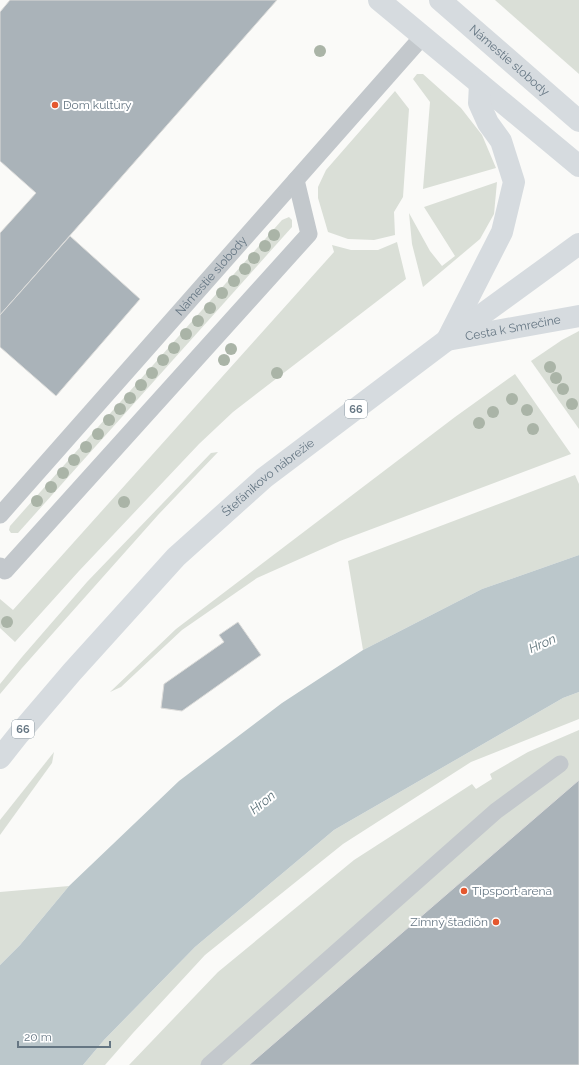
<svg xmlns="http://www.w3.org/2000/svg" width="579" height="1065" viewBox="0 0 579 1065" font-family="Raleway,sans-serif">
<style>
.green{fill:#dadfd7}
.water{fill:#bbc7cb}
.building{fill:#aab3b9;stroke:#dcdcda}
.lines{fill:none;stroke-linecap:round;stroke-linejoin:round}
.lane{stroke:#c3c8cc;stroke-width:17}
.secondary{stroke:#d6dbdf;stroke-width:22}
.primary{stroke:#d6dbdf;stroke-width:22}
.tree{fill:#aab4a7}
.poi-dot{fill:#e4572e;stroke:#fff;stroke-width:1.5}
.labels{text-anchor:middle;stroke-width:4;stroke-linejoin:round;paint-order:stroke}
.shield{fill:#fff;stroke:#939fa8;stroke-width:1}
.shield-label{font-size:11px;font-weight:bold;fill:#657683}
.street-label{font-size:12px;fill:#657683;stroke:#fff}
.poi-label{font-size:12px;fill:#657683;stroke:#fff;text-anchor:start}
.water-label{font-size:13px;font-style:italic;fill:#60757c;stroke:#fff}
</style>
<rect width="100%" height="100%" fill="#fafaf8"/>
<g class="green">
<path d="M495,0H579V74Z"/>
<path d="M417,74H423L461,108L482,135L496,168L423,189L430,102L413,79Z"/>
<path d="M395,91L409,109L403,197L394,212L395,235L374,240L348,239L328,232L318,198V187L326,170Z"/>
<path d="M497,182L494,214L480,239L423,287L412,244L409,213L430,251L442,266L455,256L424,207Z"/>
<path d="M289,217L292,220V227L18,533H11L9,530L10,526L282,220Z"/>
<path d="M397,242L406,279L233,412L199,444L79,571L15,642L0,628V599L13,610L334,252L332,245L351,250H378Z"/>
<path d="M579,331V429L531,361L562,340Z"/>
<path d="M515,374L571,454L340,541L257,578L182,630L121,687L110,692L176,629L455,417Z"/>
<path d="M218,452L158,515L22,668L0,694V684L22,657L87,582L211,453Z"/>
<path d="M575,475L579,484V555L482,589L363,650L348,561Z"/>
<path d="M579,692V719L471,762L343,844L205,955L133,1033L105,1065H83L104,1040L195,947L334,830L563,698Z"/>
<path d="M579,730V1065H129L218,972L354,860L472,784L476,789L492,779L490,774L528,752Z"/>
<path d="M54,752L52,763L0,835V820Z"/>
<path d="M69,886L20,945L0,965V892Z"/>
</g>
<path class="water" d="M579,555V692L563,698L334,830L195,947L104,1040L83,1065H0V965L20,945L69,886L179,781L282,703L363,650L482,589Z"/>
<g class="building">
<path d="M10,0H277L0,315V233L36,193L0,161V12Z"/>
<path d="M70,236L140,299L56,396L0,347V315Z"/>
<path d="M238,622L261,655L182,711L161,708L164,684L224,642L219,635Z"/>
<path d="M579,780V1065H249Z"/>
</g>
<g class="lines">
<g class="lane">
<path id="s1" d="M0,515L423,36"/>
<path d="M0,566L5,571L309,234L296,180"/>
<path d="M209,1065L496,811L560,764"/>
</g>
<g class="secondary">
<path d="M379,0L579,166"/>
<path id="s2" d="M440,0L579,121"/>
<path d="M447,340L502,232L514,182L501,141L488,123L479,103L480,84"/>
<path id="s3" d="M447,340L579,316"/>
</g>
<path class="primary" id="s4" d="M0,758L19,734L72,672L176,557L264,478L447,340L579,244"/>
</g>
<g class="tree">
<circle cx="320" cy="51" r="6"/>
<circle cx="274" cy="235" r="6"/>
<circle cx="265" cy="246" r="6"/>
<circle cx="254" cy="258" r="6"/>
<circle cx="245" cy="269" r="6"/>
<circle cx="234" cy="281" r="6"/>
<circle cx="222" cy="293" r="6"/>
<circle cx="210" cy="308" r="6"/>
<circle cx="198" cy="321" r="6"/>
<circle cx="186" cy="334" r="6"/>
<circle cx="174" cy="348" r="6"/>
<circle cx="231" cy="349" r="6"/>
<circle cx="163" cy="360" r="6"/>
<circle cx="224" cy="360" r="6"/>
<circle cx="550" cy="367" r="6"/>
<circle cx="152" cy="373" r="6"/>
<circle cx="277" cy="373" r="6"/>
<circle cx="556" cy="378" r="6"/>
<circle cx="141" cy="385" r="6"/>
<circle cx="563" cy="389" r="6"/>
<circle cx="130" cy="398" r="6"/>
<circle cx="512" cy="399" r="6"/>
<circle cx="572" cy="404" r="6"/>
<circle cx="120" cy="409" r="6"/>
<circle cx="527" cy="410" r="6"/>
<circle cx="493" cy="412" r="6"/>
<circle cx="109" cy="420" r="6"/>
<circle cx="479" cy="423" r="6"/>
<circle cx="533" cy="429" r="6"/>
<circle cx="98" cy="434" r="6"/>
<circle cx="86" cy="447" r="6"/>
<circle cx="74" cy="460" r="6"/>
<circle cx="63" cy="473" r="6"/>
<circle cx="51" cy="487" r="6"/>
<circle cx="37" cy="501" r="6"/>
<circle cx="124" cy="502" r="6"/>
<circle cx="7" cy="622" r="6"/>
</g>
<g class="poi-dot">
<circle cx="55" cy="105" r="4"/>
<circle cx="464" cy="891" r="4"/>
<circle cx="496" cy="922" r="4"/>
</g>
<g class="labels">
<g class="shield">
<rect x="345" y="400" width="22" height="18" rx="3"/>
<rect x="12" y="720" width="22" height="18" rx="3"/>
</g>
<g class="shield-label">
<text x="356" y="413">66</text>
<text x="23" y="733">66</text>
</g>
<g class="street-label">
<text dy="4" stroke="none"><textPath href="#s2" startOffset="92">Námestie slobody</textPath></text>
<text dy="4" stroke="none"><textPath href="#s1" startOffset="319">Námestie slobody</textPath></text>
<text dy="4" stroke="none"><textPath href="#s3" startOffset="67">Cesta k Smrečine</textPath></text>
<text dy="4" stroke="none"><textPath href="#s4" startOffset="389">Štefánikovo nábrežie</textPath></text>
</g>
<g class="poi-label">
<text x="63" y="109">Dom kultúry</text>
<text x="472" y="895">Tipsport arena</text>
<text x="488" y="926" text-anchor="end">Zimný štadión</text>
</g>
<g class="water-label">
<text transform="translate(542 643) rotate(-24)" y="5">Hron</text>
<text transform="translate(262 802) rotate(-39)" y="5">Hron</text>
</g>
</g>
<path d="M18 1041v6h92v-6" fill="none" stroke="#657683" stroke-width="2"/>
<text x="24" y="1041" font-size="12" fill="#657683" stroke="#ffffff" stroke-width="3" paint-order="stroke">20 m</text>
</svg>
